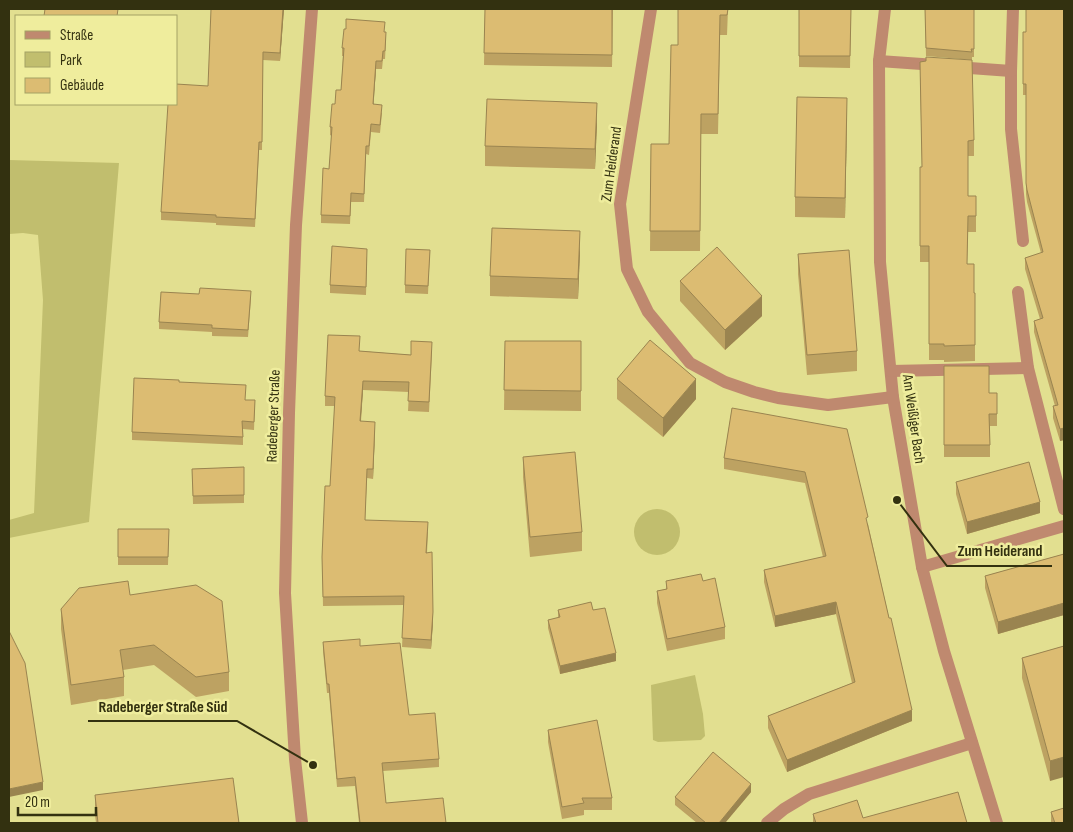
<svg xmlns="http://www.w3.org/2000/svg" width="1073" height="832" viewBox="0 0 1073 832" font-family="'Sofia Sans Condensed',sans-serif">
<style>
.green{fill:#c1be6e}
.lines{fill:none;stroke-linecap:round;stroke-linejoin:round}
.minor{stroke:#bf896f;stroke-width:12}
.wall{fill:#bda262}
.shaded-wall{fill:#9a8450}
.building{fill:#dcbc72;stroke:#9a8450}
.labels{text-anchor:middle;stroke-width:5;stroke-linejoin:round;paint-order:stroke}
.street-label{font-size:15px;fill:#333110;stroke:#efed9d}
.leader{fill:none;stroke:#333110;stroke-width:2}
.callout-dot{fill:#333110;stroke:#efed9d;stroke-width:2}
.callout-label{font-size:16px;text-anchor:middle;font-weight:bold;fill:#333110;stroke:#efed9d;stroke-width:5;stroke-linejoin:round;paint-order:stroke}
</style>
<rect width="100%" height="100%" fill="#e2df90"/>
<g class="green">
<path d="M9,160L119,163L89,522L9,538V520L34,513L43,300L38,235L23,233L9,234Z"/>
<circle cx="657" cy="532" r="23"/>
<path d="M695,675L703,714L705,736L701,740L658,742L653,740L651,685Z"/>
</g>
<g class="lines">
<g class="minor">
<path d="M651,9L620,204L627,269L648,312L690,363L725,382L754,392L778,398L828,405L893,397"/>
<path d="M885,9L879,61L880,262L893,397L922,567L944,651L997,823"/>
<path d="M1013,9L1011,71V129L1023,241"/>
<path d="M879,61L936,65"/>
<path d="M956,67L1011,71"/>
<path d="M1018,292L1028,368L1064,509"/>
<path d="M891,371L1028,368"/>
<path d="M922,567L1064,526"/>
<path d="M302,823L295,759L285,593L289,413L296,225L312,9"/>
<path d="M767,823L784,809L809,794L972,743"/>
</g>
</g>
<g class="wall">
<path d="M284,9L280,61L263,60L262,150H259L255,227L216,225V223L161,220V212L208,86Z"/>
<path d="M485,9H613L612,67L484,65Z"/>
<path d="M728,9L727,35H720L718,134H701L700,251H650L651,144H669L678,45Z"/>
<path d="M799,9H851L850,68L799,67Z"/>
<path d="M925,9H974V57H972V60L926,56Z"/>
<path d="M1064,9V440L1060,441L1053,418V406H1055L1034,332V321L1040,319L1025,269V258L1041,253L1027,202L1026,194V95H1023V32H1026Z"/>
<path d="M385,32L386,40L385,59H383L382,69H376L373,104L382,113L380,133L371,132L369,155L366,154L364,202H351L350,224L321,223V215L329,169L332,136L330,135V127L335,104L341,90L343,56H342V48Z"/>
<path d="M920,77L974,140V156H968V196H976V232H968L967,264L974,293H975V361L944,362V360H929V262H920V167H922Z"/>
<path d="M847,118L845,218L795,217V197Z"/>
<path d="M597,123L595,169L485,166V146Z"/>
<path d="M430,250L428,294L405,293V285Z"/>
<path d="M580,251L578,299L490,296V276Z"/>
<path d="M798,254L857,351V371L807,375L798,274Z"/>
<path d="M367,257L366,295L330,293V285Z"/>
<path d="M680,281L762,316L725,350L680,301Z"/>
<path d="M251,298L248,337L212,336V332L159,329V322Z"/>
<path d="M505,341H581V411L504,410Z"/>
<path d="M360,351L411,355L432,352L429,412L408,411L409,392L363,390L361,421L375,431L373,479L367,478L365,520L428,532L427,553L433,622L431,649L402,647L404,605L323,606L322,557L330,486L335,406H325V396Z"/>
<path d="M944,366L989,393H997V426H990V457H944Z"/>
<path d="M617,379L696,399L663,437L617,399Z"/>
<path d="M179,382L245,400H255L254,430L243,429V445L132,440V432Z"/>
<path d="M732,408L868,524L912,721L787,772L768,728V716L852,683L836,614L775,627L764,582V570L823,557L805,483L724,469V458Z"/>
<path d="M523,457L582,532V551L530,557L523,477Z"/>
<path d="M244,467V503L193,504L192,469Z"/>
<path d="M956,482L1040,513L967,534L956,494Z"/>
<path d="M118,529H169L168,565H118Z"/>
<path d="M1064,554V615L998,634L985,588V576Z"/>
<path d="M666,581H703L725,627V639L667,651L657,603V591L666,589Z"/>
<path d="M130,595L229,672V691L196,697L154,665L123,670L124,677V696L71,705L61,629V609Z"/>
<path d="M558,610H593L616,661L560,674L548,628V620L558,618Z"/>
<path d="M323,642L360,646L439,759V767L383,771L386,803L446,823H359L355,786L337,787L329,693H327L323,651Z"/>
<path d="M1064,646L1050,781L1022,678V658Z"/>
<path d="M548,730L612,798V810H584V815L562,819L548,742Z"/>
<path d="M751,792L725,823H697L675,805V797Z"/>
<path d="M95,795L239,823H96L95,815Z"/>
<path d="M1051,812L1064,823H1051Z"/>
<path d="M813,814L863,818L967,823H813Z"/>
</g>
<g class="shaded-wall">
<path d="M283,9H284L280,61V53Z"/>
<path d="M376,61V69L373,112V104Z"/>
<path d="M847,98V118L845,218V198Z"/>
<path d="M597,103V123L595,169V149Z"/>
<path d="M580,231V251L578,299V279Z"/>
<path d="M762,296V316L725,350V330Z"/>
<path d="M696,379V399L663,437V418Z"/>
<path d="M363,381V390L360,430V421Z"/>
<path d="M375,422V431L373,479V469Z"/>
<path d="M1064,428V440L1060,441V429Z"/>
<path d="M1040,502V513L967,534V522Z"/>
<path d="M836,602V614L775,627V616Z"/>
<path d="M1064,603V615L998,634V622Z"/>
<path d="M433,612V622L431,649V640Z"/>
<path d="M616,653V661L560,674V666Z"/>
<path d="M912,710V721L787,772V760Z"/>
<path d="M1064,757V777L1050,781V761Z"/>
<path d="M43,782V790L9,797V789Z"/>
<path d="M751,784V792L725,823H719Z"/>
</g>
<g class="building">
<path d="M45,9H118L117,16H44Z"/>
<path d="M211,9H283L280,53L263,52L262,142H259L255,219L216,217V215L161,212L168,104H176V84L208,86Z"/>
<path d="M485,9H612V55L484,53Z"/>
<path d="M678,9H728L727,15H720L718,114H701L700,231H650L651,144H669L671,45H678Z"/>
<path d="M799,9H851L850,56H799Z"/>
<path d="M925,9H974V49H971L972,52L926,48Z"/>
<path d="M1026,9H1064V428L1060,429L1053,406L1058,405L1034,321L1043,318L1025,258L1043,252L1027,190L1026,183V84H1023V32H1026Z"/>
<path d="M346,19L385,22L384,32H386L385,51H383L382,61H376L373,104L382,105L380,125L371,124L369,146H366L364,194L351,193L350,216L321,215L323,168L329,169L332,127H330L332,104H335L336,90H341L344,48H342L344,29H346Z"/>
<path d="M926,57L972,60L974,140L968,141V196H976V216H968L967,264H974V293H975V345L944,346V344H929V246H920V167H922L920,62L926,61Z"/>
<path d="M797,97L847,98L845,198L795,197Z"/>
<path d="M487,99L597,103L595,149L485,146Z"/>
<path d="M492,228L580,231L578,279L490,276Z"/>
<path d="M332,246L367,249L366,287L330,285Z"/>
<path d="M717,247L762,296L725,330L680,281Z"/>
<path d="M406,249L430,250L428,286L405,285Z"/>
<path d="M849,250L857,351L807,355L798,254Z"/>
<path d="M200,288L251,291L248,330L212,328V325L159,322L161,292L199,294Z"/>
<path d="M328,335L360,336L359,351L411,355V341L432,342L429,402L408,401L409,382L363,381L360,421L375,422L373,469H367L365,520L428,522L426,553L432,552L433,612L431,640L402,638L404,596L323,597L322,557L325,486H330L335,397L325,396Z"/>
<path d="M650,340L696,379L663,418L617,379Z"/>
<path d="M505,341H581V391L504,390Z"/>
<path d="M944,366H989V393H997V414H989L990,445H944Z"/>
<path d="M134,378L179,380V382L246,385L245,400H255L254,422L242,421L243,437L132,432Z"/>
<path d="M732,408L847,429L868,517L866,518L889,618H891L912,710L787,760L768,716L855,682L836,602L775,616L764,570L826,556L805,472L724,458Z"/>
<path d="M575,452L582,532L530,537L523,457Z"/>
<path d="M1029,462L1040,502L967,522L956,482Z"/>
<path d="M244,467V495L193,496L192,469Z"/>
<path d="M118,529H169L168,557H118Z"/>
<path d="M1064,554V603L998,622L985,576Z"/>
<path d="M701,574L703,581L715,578L725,627L667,639L657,591L667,589L666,581Z"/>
<path d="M128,581L130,595L196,585L222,601L229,672L196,677L154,645L120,650L124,677L71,685L61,609L79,588Z"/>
<path d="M591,602L593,610L605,608L616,653L560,666L548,620L560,617L558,610Z"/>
<path d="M9,631L25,663L43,782L9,789Z"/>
<path d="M360,639V646L400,643L409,715L435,713L439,759L382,763L386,803L443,798L446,823H360L355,777L337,779L329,684H327L323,642Z"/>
<path d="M1064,646V757L1050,761L1022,658Z"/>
<path d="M597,720L612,798H582L584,803L562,807L548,730Z"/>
<path d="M713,752L751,784L719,823H706L675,797Z"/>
<path d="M233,778L239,823H98L95,795Z"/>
<path d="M958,792L967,823H816L813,814L857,800L863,818Z"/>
<path d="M1064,808V823H1055L1051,812Z"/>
</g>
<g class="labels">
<g class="street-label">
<text transform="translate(611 164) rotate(-82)" y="5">Zum Heiderand</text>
<text transform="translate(273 416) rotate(-88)" y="5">Radeberger Straße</text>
<text transform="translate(914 419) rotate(82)" y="5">Am Weißiger Bach</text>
</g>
</g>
<path class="leader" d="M897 500L947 566H1052M313 765L237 721H88"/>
<g class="callout-dot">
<circle cx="897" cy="500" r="5"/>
<circle cx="313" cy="765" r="5"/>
</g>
<g class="callout-label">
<text x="1000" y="556">Zum Heiderand</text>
<text x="163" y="712">Radeberger Straße Süd</text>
</g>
<rect width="1073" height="832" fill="none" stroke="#333110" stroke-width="20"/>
<rect x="15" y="15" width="162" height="90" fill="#efed9d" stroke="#a4a265"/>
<rect x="25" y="31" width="25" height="8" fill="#bf896f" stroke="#a4a265"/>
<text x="60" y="40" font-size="15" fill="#333110">Straße</text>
<rect x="25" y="52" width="25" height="15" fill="#c1be6e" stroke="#a4a265"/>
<text x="60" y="65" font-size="15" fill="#333110">Park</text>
<rect x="25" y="78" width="25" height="15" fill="#dcbc72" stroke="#a4a265"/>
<text x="60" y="90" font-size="15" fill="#333110">Gebäude</text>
<path d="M18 807v8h78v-8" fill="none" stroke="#333110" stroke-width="2.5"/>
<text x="25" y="807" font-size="15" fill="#333110" stroke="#efed9d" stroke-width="4" paint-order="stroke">20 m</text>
</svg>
